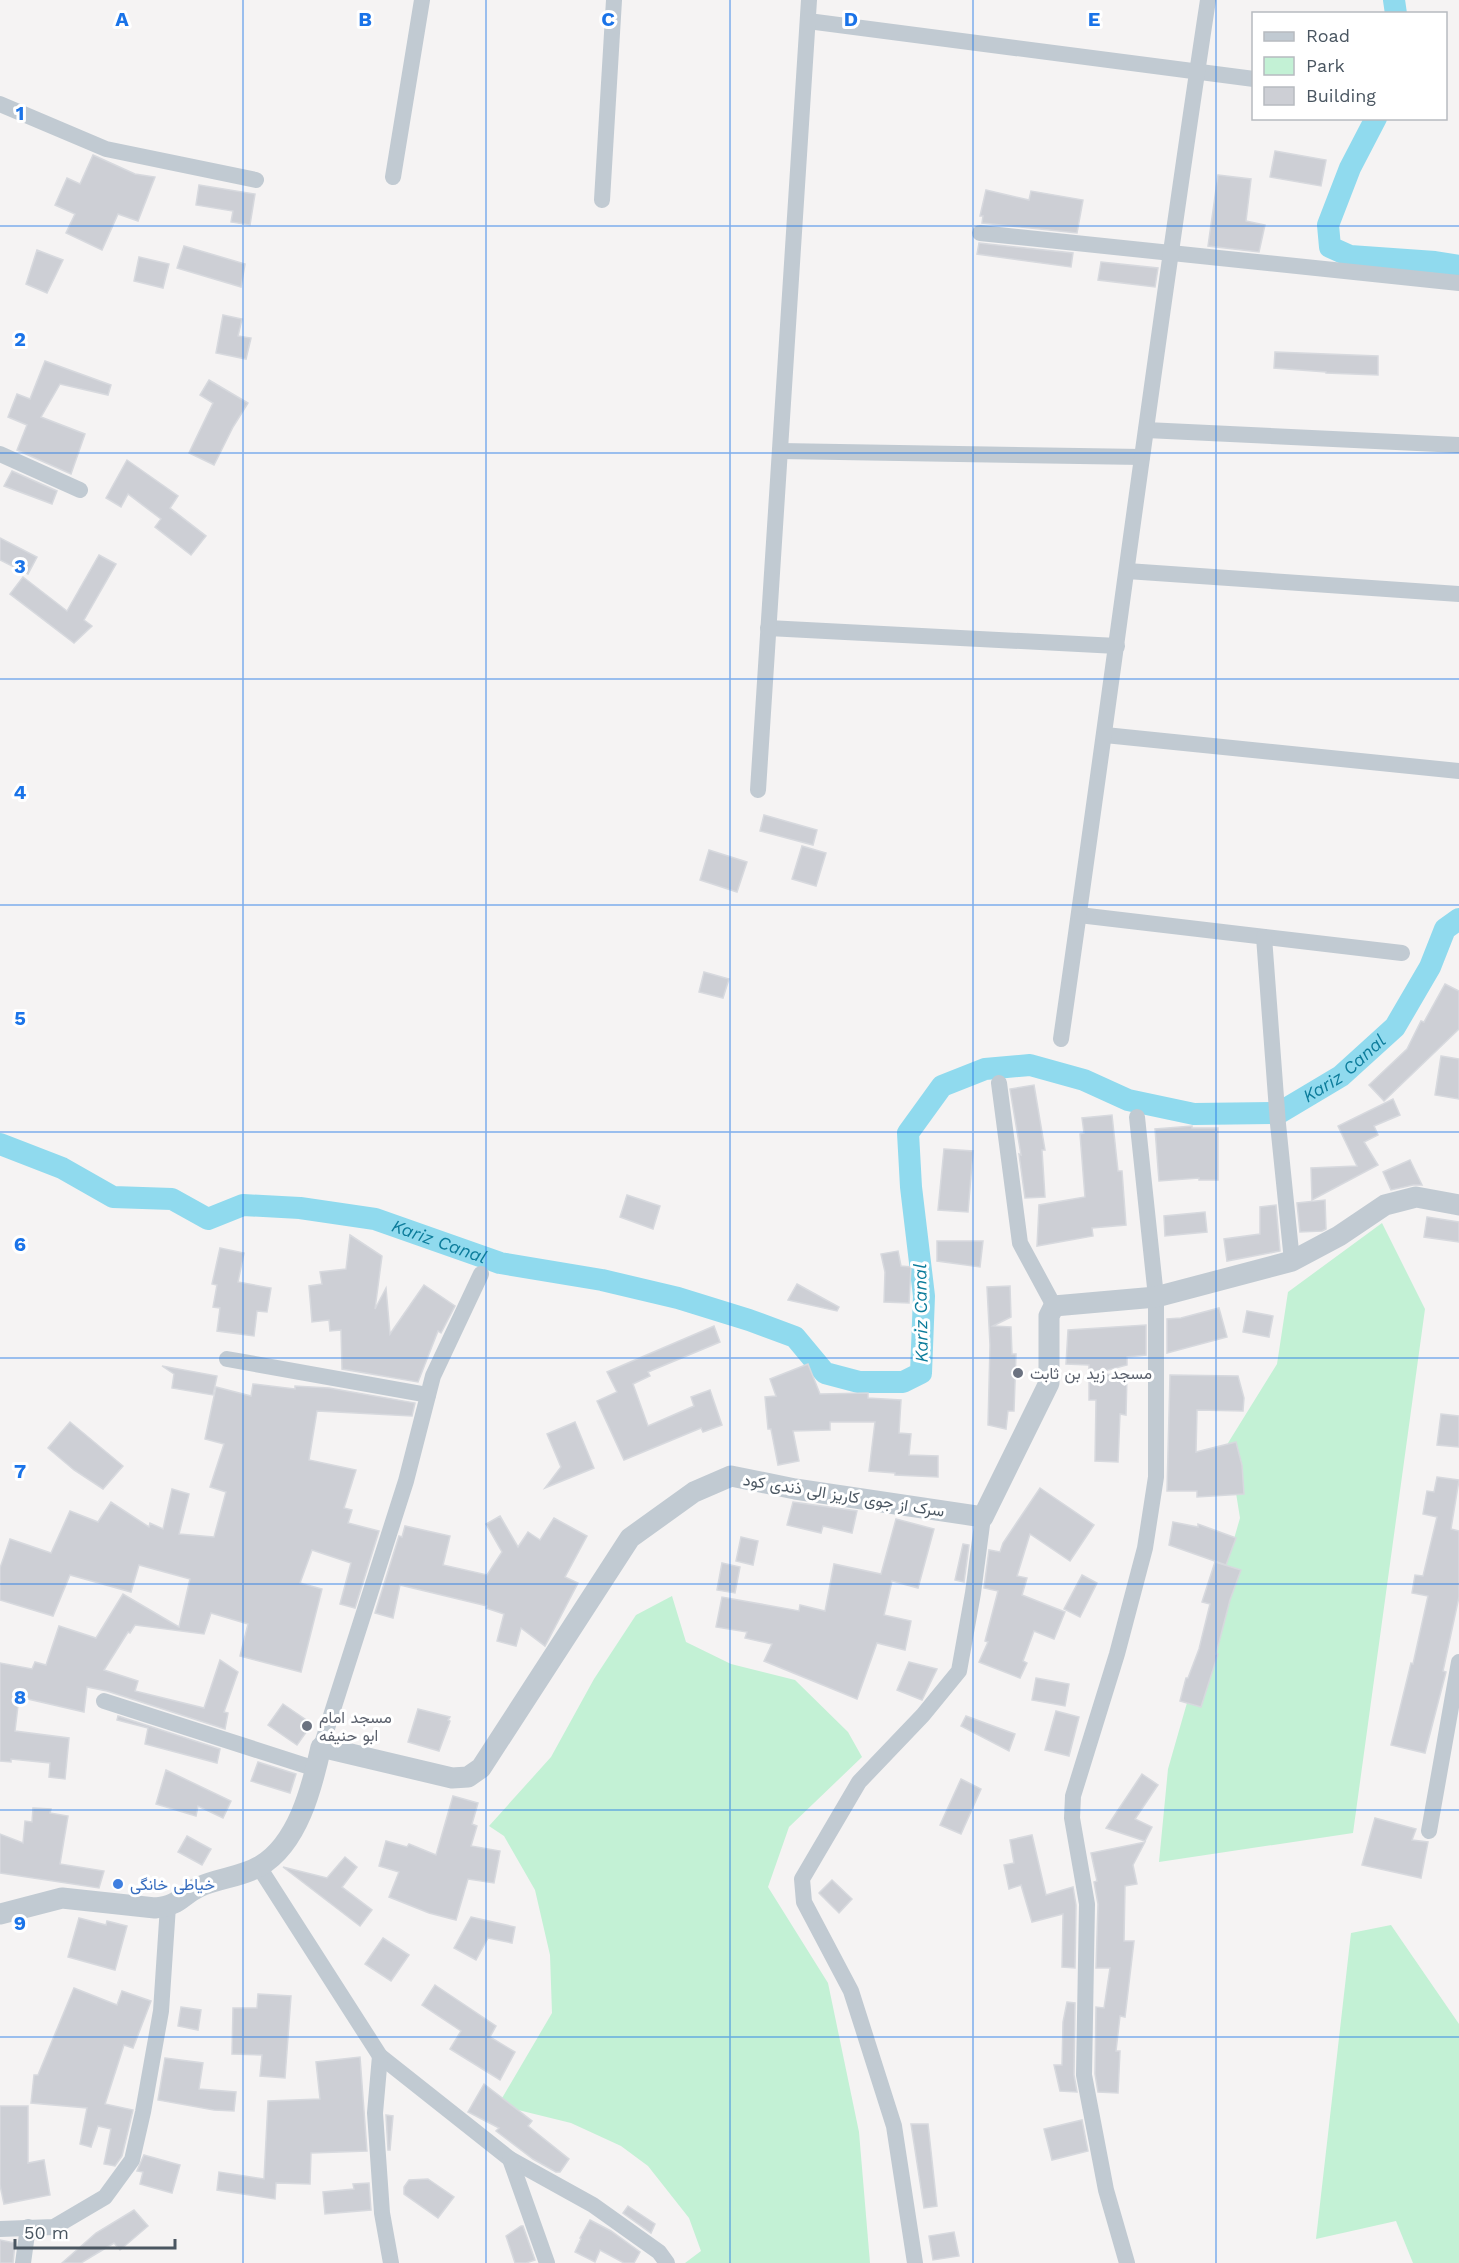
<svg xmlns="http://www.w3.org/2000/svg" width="1459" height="2263" viewBox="0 0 1459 2263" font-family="'Work Sans',Vazirmatn,sans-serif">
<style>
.green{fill:#c3f1d5}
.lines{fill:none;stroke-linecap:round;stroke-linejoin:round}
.canal{stroke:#90daee;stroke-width:22}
.building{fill:#cdcfd5;stroke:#d7d9de;stroke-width:1.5}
.minor{stroke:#c1cad2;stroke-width:16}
.tertiary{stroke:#c1cad2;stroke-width:21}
.grid{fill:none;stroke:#1a73e8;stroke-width:1.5;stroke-opacity:0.55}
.worship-dot{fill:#6b7280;stroke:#fff;stroke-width:2}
.shop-dot{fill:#3f7fe0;stroke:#fff;stroke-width:2}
.labels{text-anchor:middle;stroke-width:6;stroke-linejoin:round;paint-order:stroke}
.worship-label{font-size:16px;fill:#5b616d;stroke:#fff;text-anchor:start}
.street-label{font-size:16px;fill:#4a5661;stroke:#fff}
.shop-label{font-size:16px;fill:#366cbe;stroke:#fff;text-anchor:start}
.water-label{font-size:18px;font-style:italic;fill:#0c7c9b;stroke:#fff}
.grid-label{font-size:20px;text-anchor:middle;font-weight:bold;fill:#1a73e8;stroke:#fff;stroke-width:6;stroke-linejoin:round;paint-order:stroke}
</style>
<rect width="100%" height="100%" fill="#f5f3f3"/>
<g class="green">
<path d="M1382,1223L1425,1309L1353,1833L1159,1862L1168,1769L1240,1518L1228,1443L1277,1364L1288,1292Z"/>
<path d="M672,1596L686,1642L731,1664L795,1680L848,1732L862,1757L789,1827L768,1887L828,1983L859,2132L870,2263H685L701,2251L689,2218L648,2166L621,2146L571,2123L498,2105L552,2013L550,1955L535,1890L504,1836L489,1826L551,1757L594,1679L636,1615Z"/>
<path d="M1391,1925L1459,2024V2263H1413L1396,2221L1316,2239L1351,1933Z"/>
</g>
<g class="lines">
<g class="canal">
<path d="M1394,0L1396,14"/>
<path d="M1376,118L1350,168L1328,225L1330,247L1350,256L1435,262L1459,266"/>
<path id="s1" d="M0,1144L62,1168L113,1197L172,1199L208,1219L243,1205L300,1208L375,1219L500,1263L602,1280L678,1298L749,1320L795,1337L825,1373L859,1382H903L921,1373L924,1296L911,1187L908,1133L942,1086L985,1069L1030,1065L1084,1080L1128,1100L1194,1114L1279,1113L1341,1076L1395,1027L1430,967L1445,929L1459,919"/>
</g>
</g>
<g class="building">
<path d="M1275,151L1326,160L1321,186L1270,177Z"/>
<path d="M93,155L135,174L155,177L138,221L118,214L102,250L66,233L75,214L55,205L67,178L80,184Z"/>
<path d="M1218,175L1251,179L1246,221L1265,225L1259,252L1208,246Z"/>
<path d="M199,185L255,194L250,225L231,222L233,211L196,205Z"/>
<path d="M986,190L1029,200L1031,191L1083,200L1077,233L982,223L983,216H980Z"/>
<path d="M979,243L1073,253L1071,267L977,254Z"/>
<path d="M184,246L245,264L241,287L177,268Z"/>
<path d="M37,250L63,260L47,293L26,284Z"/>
<path d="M139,257L169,264L163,288L134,281Z"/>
<path d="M1101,262L1158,268L1155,287L1098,280Z"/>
<path d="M223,315L242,319L238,336L251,338L246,359L216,353Z"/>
<path d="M1275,352L1378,356V375L1326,373V372L1274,368Z"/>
<path d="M45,361L111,385L108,395L60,384L41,417L85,434L71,474L17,450L27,425L8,417L17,394L30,399Z"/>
<path d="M209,380L248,403L233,427L214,465L189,453L213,403L200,395Z"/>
<path d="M127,460L178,496L170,508L206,536L191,555L155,527L161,519L128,494L121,507L106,498Z"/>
<path d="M12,471L57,491L52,504L4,486Z"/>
<path d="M0,538L37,557L28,574L0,560Z"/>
<path d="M99,555L116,564L84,620L92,626L74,643L10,594L23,577L67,611Z"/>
<path d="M764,815L817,830L813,845L760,831Z"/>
<path d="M802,846L826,853L816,886L792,879Z"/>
<path d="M709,850L747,862L737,892L700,880Z"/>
<path d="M704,972L729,979L723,998L699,992Z"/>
<path d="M1445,984L1459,991V1029L1384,1101L1369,1085L1407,1049L1421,1021L1424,1022Z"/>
<path d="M1441,1056L1459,1059V1099L1435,1095Z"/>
<path d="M1034,1085L1045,1150H1042L1045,1197L1025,1198L1019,1154L1021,1155L1010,1089Z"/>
<path d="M1393,1099L1400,1115L1374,1126L1378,1135L1364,1142L1378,1165L1312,1200L1311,1168L1357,1166L1338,1126Z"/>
<path d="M1112,1115L1118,1171H1122L1126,1225L1092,1228L1093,1236L1037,1246L1039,1205L1085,1197L1080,1134L1084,1133L1082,1118Z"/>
<path d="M1192,1126V1128H1218V1180H1199V1178L1159,1181L1155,1129Z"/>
<path d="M944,1149L973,1151L968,1212L938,1210Z"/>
<path d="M1410,1160L1422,1185H1413L1391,1190L1383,1172Z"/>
<path d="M627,1195L660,1206L653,1229L620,1217Z"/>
<path d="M1325,1200L1326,1229L1322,1231L1300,1232L1297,1203Z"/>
<path d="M1276,1205L1280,1251L1227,1261L1224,1239L1260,1234V1207Z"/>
<path d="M1205,1212L1207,1232L1165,1236L1164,1216Z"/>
<path d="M1427,1217L1459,1222V1242L1424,1237Z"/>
<path d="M350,1235L382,1256L375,1309L386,1288L390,1334L424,1285L455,1306L441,1333L438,1331L418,1382L342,1369L341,1330L330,1331L329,1320L312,1322L309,1286L322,1284L320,1272L346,1269Z"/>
<path d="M937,1241H983L980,1267L937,1261Z"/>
<path d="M220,1248L244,1253L238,1282L271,1288L267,1312L257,1311L254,1336L217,1331L220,1308L213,1307L217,1285L212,1284Z"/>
<path d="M898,1251L901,1266L911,1267L909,1303L884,1302L885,1272L881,1254Z"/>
<path d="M797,1284L839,1307L837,1311L788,1300Z"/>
<path d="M1010,1286L1011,1317L993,1326L1011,1327L1012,1354H1016L1014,1411H1008L1006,1429L988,1425L990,1345L987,1287Z"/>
<path d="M1219,1308L1227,1337L1167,1353V1319L1181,1318Z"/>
<path d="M1247,1311L1273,1316L1269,1337L1243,1332Z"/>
<path d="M1146,1325V1355L1127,1357V1365L1093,1374L1127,1375L1126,1415L1120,1414L1118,1462L1095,1461L1096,1400H1089V1365L1066,1364L1068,1330Z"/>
<path d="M714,1326L720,1342L648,1372L650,1376L633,1384L648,1426L694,1406L691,1397L710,1390L722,1425L703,1432L701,1428L624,1460L597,1401L617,1392L607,1372Z"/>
<path d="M808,1364L820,1394L868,1393V1398L901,1400L899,1433L911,1434L909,1455L938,1456V1477L895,1475V1473L869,1471L875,1422H830V1430L793,1431L799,1461L778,1465L771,1429H768L765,1397L776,1396L770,1379Z"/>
<path d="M162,1366L217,1376L213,1395L172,1388L174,1374Z"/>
<path d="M1170,1375L1238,1376L1244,1398L1243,1411L1197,1410L1196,1452L1236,1442L1242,1465L1244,1494L1197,1497V1491H1167Z"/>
<path d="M253,1384L295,1389V1386L329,1388L415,1403L412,1416L317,1411L309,1460L356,1470L344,1508L352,1510L348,1523L379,1531L355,1608L340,1604L351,1563L312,1550L300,1583L322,1589L301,1672L240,1656L248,1624L211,1613L204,1634L135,1625L130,1633L128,1632L104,1670L138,1681L135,1691L204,1708L220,1660L238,1672L224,1712L228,1713L225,1729L107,1691L87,1687L84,1712L19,1697L15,1731L69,1738L65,1779L49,1777L50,1763L11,1759V1762L0,1761V1663L32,1669L35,1662L46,1665L59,1626L96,1638L123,1594L179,1627L190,1579L139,1565L131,1592L70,1575L53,1616L0,1600V1568L10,1539L51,1553L70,1511L98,1522L111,1502L149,1527L150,1523L163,1529L172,1489L189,1494L179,1534L214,1537L226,1492L210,1487L224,1444L205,1439L216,1387L251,1396Z"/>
<path d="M1441,1414L1459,1416V1447L1437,1445Z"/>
<path d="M70,1422L123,1466L103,1489L74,1470L48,1448Z"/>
<path d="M575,1422L594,1468L545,1488L561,1467L547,1434Z"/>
<path d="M1437,1477L1459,1480L1451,1529L1459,1531V1597L1443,1671L1446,1672L1425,1753L1391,1745L1411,1663L1413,1664L1428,1596L1412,1593L1415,1575L1423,1576L1437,1517L1423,1514L1427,1491L1434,1492Z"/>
<path d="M1040,1488L1094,1525L1070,1561L1030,1534L1017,1576L1027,1578L1022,1595L1065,1612L1054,1639L1034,1631L1023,1661L1027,1663L1020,1678L979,1662L988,1642L985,1641L998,1591L984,1588L989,1550L1000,1552L1003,1543Z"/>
<path d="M793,1502L857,1511L852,1533L823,1526L821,1533L787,1525Z"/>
<path d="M500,1516L518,1547L528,1532L540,1540L554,1518L587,1536L565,1577L578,1583L545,1646L521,1628L516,1646L497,1641L504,1614L486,1608L487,1606L400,1585L393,1618L375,1613L399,1536L402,1537L405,1526L450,1536L443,1565L487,1575L502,1552L486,1524Z"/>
<path d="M896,1519L934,1529L918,1588L892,1581L884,1615L911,1621L905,1650L877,1643L857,1699L764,1661L772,1644L745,1638L747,1632L716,1627L722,1597L799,1611L800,1605L825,1611L834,1564L881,1574Z"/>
<path d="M1173,1522L1198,1527V1524L1236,1538L1226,1565L1169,1545Z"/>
<path d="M741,1537L758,1541L753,1565L736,1561Z"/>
<path d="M963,1544L969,1545L964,1582L955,1580Z"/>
<path d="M1215,1562L1241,1570L1230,1600L1216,1654H1218L1201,1707L1180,1701L1186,1678H1188L1199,1649L1210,1604L1202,1602Z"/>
<path d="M722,1563L740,1567L735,1593L717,1590Z"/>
<path d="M1082,1575L1097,1583L1080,1617L1064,1609Z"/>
<path d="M909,1662L937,1669L922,1700L897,1690Z"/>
<path d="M1036,1678L1069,1684L1065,1706L1032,1700Z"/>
<path d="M283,1704L312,1724L297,1745L268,1725Z"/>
<path d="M418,1709L450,1717L448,1720L450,1721L439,1751L408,1742Z"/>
<path d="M1056,1711L1079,1717L1069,1756L1045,1750Z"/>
<path d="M118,1716L220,1749L217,1763L145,1744L148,1728L117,1720Z"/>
<path d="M966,1716L1015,1734L1009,1751L961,1726Z"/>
<path d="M258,1762L296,1774L290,1793L251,1781Z"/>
<path d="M166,1770L231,1801L223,1818L198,1806L196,1816L156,1804Z"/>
<path d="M1142,1774L1158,1785L1135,1819L1152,1827L1145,1841L1106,1828Z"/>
<path d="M961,1779L981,1789L961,1834L940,1825Z"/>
<path d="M453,1796L478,1803L472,1824L477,1826L471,1846L500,1851L494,1883L468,1879L456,1920L429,1913L389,1897L399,1872L379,1866L386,1841L407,1847L409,1844L436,1855Z"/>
<path d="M33,1808L51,1809L50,1813L68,1816L60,1864L104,1871L99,1888L0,1873V1834L23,1843L25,1821L32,1822Z"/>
<path d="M1375,1818L1416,1829L1412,1840L1428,1842L1421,1878L1362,1865Z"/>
<path d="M1032,1835L1046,1895L1073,1887L1076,1905L1075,1968L1062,1967L1063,1914L1032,1922L1021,1885L1009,1889L1004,1865L1014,1863L1010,1840Z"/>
<path d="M187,1836L211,1849L202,1865L178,1852Z"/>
<path d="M1145,1842L1133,1865L1137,1884L1125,1886L1124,1941H1134L1125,2017L1120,2016L1116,2051H1120L1118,2093L1098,2092L1095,2074L1096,2007L1104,2008L1110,1968H1096L1098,1904L1094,1882L1097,1881L1091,1853Z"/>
<path d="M345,1857L357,1867L342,1887L372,1910L360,1926L283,1867L327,1878Z"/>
<path d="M832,1880L852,1899L839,1913L819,1893Z"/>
<path d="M471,1917L515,1927L512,1943L488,1938L476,1960L454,1948Z"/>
<path d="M79,1918L106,1925L107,1921L127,1926L115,1970L68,1957Z"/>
<path d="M383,1938L409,1955L391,1981L365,1964Z"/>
<path d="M435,1985L496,2026L490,2037L515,2052L500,2080L450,2049L461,2031L422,2005Z"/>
<path d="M74,1988L117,2005L122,1991L151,2001L133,2048L124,2045L105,2104L133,2110L122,2156L115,2166L104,2164L111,2129L98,2126L91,2147L80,2144L87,2108L31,2103L34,2075H38Z"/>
<path d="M258,1994L291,1996L285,2078L260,2076L262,2055L232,2054L233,2008H257Z"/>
<path d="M1067,2002L1075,2003L1074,2075L1077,2092L1060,2091L1054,2065H1062L1063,2022Z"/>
<path d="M181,2007L201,2010L198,2030L178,2026Z"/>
<path d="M360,2057L367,2151L311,2153L310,2184L276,2183L275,2199L217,2190L219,2172L264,2179L268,2101L320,2099L316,2062Z"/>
<path d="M165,2058L203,2063L199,2089L236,2092L234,2111L214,2110L158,2100Z"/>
<path d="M484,2084L532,2121L528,2126L569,2159L560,2172H556L533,2159L496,2131L499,2128L468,2112Z"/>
<path d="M0,2106H28V2163L44,2160L50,2195L4,2204L0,2185Z"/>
<path d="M386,2115L393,2116L390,2150H388Z"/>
<path d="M1082,2120L1088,2151L1052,2160L1044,2129Z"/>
<path d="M911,2124H928L937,2206L924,2208Z"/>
<path d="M144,2155L180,2165L172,2193L140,2184L143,2172L137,2171Z"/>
<path d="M428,2179L454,2197L438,2218L404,2194V2187L409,2180Z"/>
<path d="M369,2183L371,2210L325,2214L323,2192L354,2189L353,2184Z"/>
<path d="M628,2206L655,2224L651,2233L623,2213Z"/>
<path d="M134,2210L148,2226L120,2250L114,2243L81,2263H62L96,2233Z"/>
<path d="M590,2220L611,2231L640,2252L634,2263H624L600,2250L595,2262L575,2252L581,2239L580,2238Z"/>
<path d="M521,2226H523L535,2260L526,2263H515L506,2236Z"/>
<path d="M954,2232L959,2256L933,2260L929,2236Z"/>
<path d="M0,2240L15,2243L13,2263H0Z"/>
</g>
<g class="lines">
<g class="minor">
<path d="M808,21L1254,79"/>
<path d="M0,104L106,149L256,180"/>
<path d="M393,177L422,0"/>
<path d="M602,200L614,0"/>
<path d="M980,233L1459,283"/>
<path d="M1146,430L1459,445"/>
<path d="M780,451L1142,457"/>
<path d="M0,454L80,490"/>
<path d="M1127,571L1459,594"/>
<path d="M768,628L1117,646"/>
<path d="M1105,735L1459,771"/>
<path d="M758,790L809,0"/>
<path d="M1079,915L1402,953"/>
<path d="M1264,937L1278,1124L1292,1261"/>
<path d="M1061,1039C1111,693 1155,346 1208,0"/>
<path d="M999,1083L1020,1243L1054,1306"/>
<path d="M227,1359L428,1395"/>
<path d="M104,1701L316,1769"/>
<path d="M321,1747L406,1481L433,1376L481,1274"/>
<path d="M1429,1831L1459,1662"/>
<path d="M259,1867L380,2056L510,2159L593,2205L659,2252L667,2263"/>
<path d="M380,2056L375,2113L382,2213L391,2263"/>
<path d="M510,2159L547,2263"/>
<path d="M0,2229L54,2227L105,2197L132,2160L143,2112L161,2011L168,1906"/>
<path d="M23,2263L28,2227"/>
<path d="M915,2263L894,2126L851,1991L804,1902L802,1879L859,1782L923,1715L959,1671L973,1593L983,1517"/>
<path d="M1127,2263L1106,2190L1084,2075L1087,1904L1072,1818L1073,1796L1117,1654L1145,1548L1156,1477V1297L1137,1117"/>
</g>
<path class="tertiary" d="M0,1914L62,1898L155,1908C181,1905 180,1896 199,1887C218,1878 242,1877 260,1866C298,1844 312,1787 321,1747L452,1778L468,1777L481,1768L630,1538L694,1492L731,1476L795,1489L983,1517L1049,1383V1316L1054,1306L1156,1297L1292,1261L1339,1236L1385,1205L1416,1197L1459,1205"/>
</g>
<path class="grid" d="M243,0V2263M486,0V2263M730,0V2263M973,0V2263M1216,0V2263M0,226H1459M0,453H1459M0,679H1459M0,905H1459M0,1132H1459M0,1358H1459M0,1584H1459M0,1810H1459M0,2037H1459"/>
<g class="worship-dot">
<circle cx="1018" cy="1373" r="6"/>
<circle cx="307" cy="1726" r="6"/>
</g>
<circle class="shop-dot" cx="118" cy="1884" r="6"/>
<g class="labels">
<g class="worship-label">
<text x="1030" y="1379">مسجد زید بن ثابت</text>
<text x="319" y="1723">مسجد امام<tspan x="319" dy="18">ابو حنیفه</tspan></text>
</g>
<g class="street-label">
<text transform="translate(844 1495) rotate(9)" y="6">سرک از جوی کاریز الی ذندی کود</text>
</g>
<g class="shop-label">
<text x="130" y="1890">خیاطی خانگی</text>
</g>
<g class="water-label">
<text dy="6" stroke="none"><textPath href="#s1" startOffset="1706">Kariz Canal</textPath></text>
<text dy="6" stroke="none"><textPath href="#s1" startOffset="464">Kariz Canal</textPath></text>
<text transform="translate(921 1313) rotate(-91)" y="6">Kariz Canal</text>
</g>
</g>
<g class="grid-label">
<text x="122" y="26">A</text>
<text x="365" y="26">B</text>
<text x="608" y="26">C</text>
<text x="851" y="26">D</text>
<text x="1094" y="26">E</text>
<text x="20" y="120">1</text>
<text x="20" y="346">2</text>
<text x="20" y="573">3</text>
<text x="20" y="799">4</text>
<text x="20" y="1025">5</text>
<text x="20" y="1251">6</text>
<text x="20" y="1478">7</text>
<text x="20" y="1704">8</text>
<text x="20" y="1930">9</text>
</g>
<rect x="1252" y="12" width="195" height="108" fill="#ffffff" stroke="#b7bbc0" stroke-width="1.5"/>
<rect x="1264" y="32" width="30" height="9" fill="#c1cad2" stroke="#b7bbc0" stroke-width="1.5"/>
<text x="1306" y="42" font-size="18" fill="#4a5661">Road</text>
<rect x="1264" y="57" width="30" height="18" fill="#c3f1d5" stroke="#b7bbc0" stroke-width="1.5"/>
<text x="1306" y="72" font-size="18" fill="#4a5661">Park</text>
<rect x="1264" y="87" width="30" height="18" fill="#cdcfd5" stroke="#b7bbc0" stroke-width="1.5"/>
<text x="1306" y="102" font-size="18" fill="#4a5661">Building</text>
<path d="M15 2239v9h160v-9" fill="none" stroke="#4a5661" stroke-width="3"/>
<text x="24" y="2239" font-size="18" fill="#4a5661" stroke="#ffffff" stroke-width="4.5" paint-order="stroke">50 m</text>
</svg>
